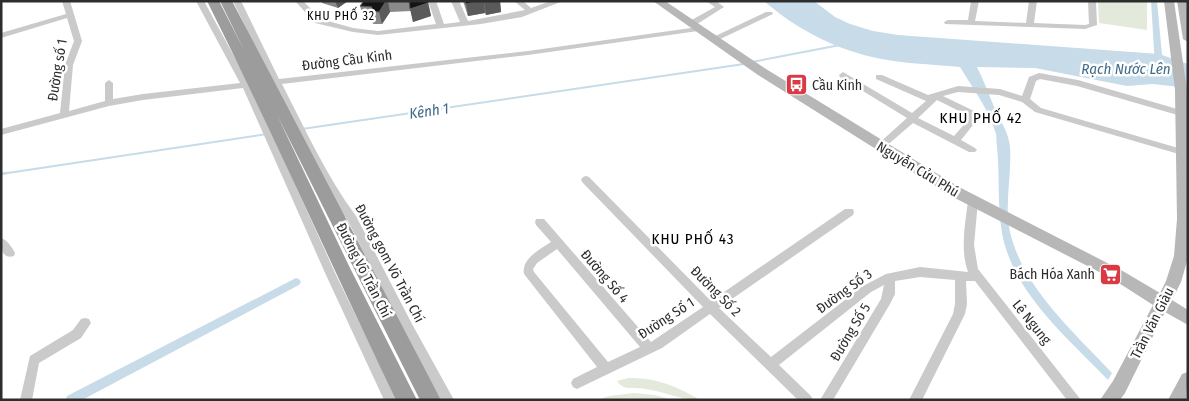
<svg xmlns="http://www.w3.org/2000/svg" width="1189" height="401" viewBox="0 0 1189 401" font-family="'Fira Sans Condensed',sans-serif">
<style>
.green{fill:#e3eadb}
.water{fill:#c8dbe8}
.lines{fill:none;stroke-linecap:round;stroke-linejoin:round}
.stream-far1{stroke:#c8dbe8;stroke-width:2}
.stream{stroke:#c8dbe8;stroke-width:2.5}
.canal{fill:#c8dbe8;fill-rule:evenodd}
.minor{fill:#cacaca;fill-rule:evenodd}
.secondary{fill:#b7b7b7;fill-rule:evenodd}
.trunk{fill:#9c9c9c;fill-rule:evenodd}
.wall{fill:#8a8a8a}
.shaded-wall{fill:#5a5a5a}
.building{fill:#141414;stroke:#5a5a5a}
.labels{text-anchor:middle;stroke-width:5;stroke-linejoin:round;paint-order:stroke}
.far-neighbourhood-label{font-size:12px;letter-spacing:1px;fill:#000;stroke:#fff}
.street-label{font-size:14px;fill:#2d2d2d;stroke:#fff}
.poi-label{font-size:14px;fill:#2d2d2d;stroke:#fff;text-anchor:start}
.water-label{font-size:15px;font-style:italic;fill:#416c89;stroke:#fff}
.neighbourhood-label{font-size:15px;letter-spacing:1px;fill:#000;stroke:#fff}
</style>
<rect width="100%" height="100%" fill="#fff"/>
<g class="green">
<path d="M1098,1H1147V30L1099,23Z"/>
<path d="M628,378C654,377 677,386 700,400C677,400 658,388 634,388C626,388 622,388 617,381Z"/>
<path d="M634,393L655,395L673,400H597L609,396Z"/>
</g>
<path class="water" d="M764,1H814L835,17L850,24L873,31L898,35L1159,54L1188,64V88L1153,84L1127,86L1035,68L977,67C984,81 989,95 995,109C1001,123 1009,132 1010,148C1012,175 1004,205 1010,232C1023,288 1074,332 1112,373L1108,380C1068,338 1013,293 1002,233C997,204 1000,175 997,146C996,141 997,135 995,131C988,108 972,87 960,67C931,64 901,64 872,57C833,48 795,28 764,1Z"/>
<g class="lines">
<g class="stream-far1">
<path d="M752,62L840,45"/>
<path d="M302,129L744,64"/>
<path d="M1,174L267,134"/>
</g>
<path class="stream" d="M1,174L7,173"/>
<g class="canal">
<path d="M1151,1H1157L1163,66L1159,68L1155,66Z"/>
<path d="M296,278L299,279L301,282L299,285L82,400H66L67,396Z"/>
</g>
<g class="minor">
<path d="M62,1H70L82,41L73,65L69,111L105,101V83L109,80L113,83V99L143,94L240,83L196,1H204L248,82L271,80L233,1H241L279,79L528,51L698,27L702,29L698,31L528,55L282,84C304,127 327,177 356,216L412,324L454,400H441L404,332L348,221L337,205L274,85L251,87L336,275L397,400H384L326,275L243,88L143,100L109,106L1,135V129L60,113L65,65L74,41L67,18L1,38V33L66,14Z"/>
<path d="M295,1H303L321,19L353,28L378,31L436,24L428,1H436L444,24L460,22L451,1H459L468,21L525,10L514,1H523L531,8L551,1H563L522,17L481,24L378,35L353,32L315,23Z"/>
<path d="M706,1H716L724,7L694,26H688V22L715,7Z"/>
<path d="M971,1H979L975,21L1026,23L1029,1H1037L1034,23L1085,25L1089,24L1088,1H1096L1097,25L1085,29L945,24L944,22L948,20H968Z"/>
<path d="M766,12H772L773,14L716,41H710L709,39Z"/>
<path d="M843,72L912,113L926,101L876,79V75H882L928,95L958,86L1000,89L1022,96L1029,77L1039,73L1078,80L1184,111L1185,113L1181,116L1077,86L1040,79L1036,81L1030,99L1041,108L1185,150L1187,152L1182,155L1035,112L1022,102L999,95L958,92L943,96L974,111L977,120L961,140L975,148L977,150L975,152H969L913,123L884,148H878L876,146L878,144L907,118L840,77L839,75ZM937,100L967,115L968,120L954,136L918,118Z"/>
<path d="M586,176L589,177L711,301L845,209H853L854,212L853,215L719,308L771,357L863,286L886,274L920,267L968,272C960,249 965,225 968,201L969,198H977L978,201L974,245L978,269L1081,400H1067L975,281H966L967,304L965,314L922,400H909L953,314L955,304V280L920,277L895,281V294L890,304L833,400H820L881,299L884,285L871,292L779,365L811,396L813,400H798L710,314L662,348L581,387L577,389L573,387L571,383L573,379L597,367L524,274C521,259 540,249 551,242L536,225L535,222L536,219H544L651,342L703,307L583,183L581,180L583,177ZM557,249L640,347L608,362L534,272L533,269L537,263Z"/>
<path d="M1,238C7,240 12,247 15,253L14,256C1,260 1,246 1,238Z"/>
<path d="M85,318L89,319L91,323L81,338L39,363L32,400H20L30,356L73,330L81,319Z"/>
</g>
<g class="secondary">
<path d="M653,1H665L766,69L959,187L1121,270L1160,293L1166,281L1174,256L1177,219L1175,90L1164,1H1174L1187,90L1188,258L1181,282L1172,300L1188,310V325L1165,312L1125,393L1120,400H1100L1113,381L1153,305L1111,278L949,195L758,75Z"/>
<path d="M1177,1H1187L1188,42L1183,39Z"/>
<path d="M1188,372L1186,400H1168L1182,374Z"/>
</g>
<path class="trunk" d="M207,1H219L244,50L220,1H232L441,400H420L277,115L350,268L417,400H396C332,267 273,133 207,1Z"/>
</g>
<g class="wall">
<path d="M322,1H348L338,8L322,3Z"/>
<path d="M364,1H428L431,16L413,22L411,11L390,12L382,24H373L372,19H364L360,6Z"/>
<path d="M463,1H500L501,12L486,15L485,13L468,16Z"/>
</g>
<g class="shaded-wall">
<path d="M335,1H348L338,8Z"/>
<path d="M384,1H388L390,12L382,24L379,12Z"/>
<path d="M478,1H484L485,13L468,16L466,4Z"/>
<path d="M490,1H500L501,12L486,15L484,2Z"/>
<path d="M428,3L431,16L413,22L410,9Z"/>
</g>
<g class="building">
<path d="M364,1H386L379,12L369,11L372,7L360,6Z"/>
<path d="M409,1H428V3L410,9Z"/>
<path d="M465,1H478L466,4Z"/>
</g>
<defs>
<symbol id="bus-square" viewBox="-11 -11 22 22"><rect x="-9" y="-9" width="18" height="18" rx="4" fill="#d93a43" stroke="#fff"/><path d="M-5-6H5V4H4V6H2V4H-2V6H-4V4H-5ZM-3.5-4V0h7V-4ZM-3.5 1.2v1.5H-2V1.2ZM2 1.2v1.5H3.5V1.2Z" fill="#fff"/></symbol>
<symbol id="supermarket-square" viewBox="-11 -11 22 22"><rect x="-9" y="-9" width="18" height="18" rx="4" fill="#d93a43" stroke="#fff"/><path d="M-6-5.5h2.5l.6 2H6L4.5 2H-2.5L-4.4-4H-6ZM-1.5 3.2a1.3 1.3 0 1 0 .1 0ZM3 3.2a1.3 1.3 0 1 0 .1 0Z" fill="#fff"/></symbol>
</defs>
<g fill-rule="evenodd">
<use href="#bus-square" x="784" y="72" width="25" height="25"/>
<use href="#supermarket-square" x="1098" y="262" width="25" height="25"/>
</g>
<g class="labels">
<g class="far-neighbourhood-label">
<text x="341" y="20">KHU PHỐ 32</text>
</g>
<g class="street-label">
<text transform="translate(347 60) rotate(-7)" y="5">Đường Cầu Kinh</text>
<text transform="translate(57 70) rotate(-81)" y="5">Đường số 1</text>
<text transform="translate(918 169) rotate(31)" y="5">Nguyễn Cửu Phú</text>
<text transform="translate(390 263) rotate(62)" y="5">Đường gom Võ Trần Chí</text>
<text transform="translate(364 270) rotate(63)" y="5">Đường Võ Trần Chí</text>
<text transform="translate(605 276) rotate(49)" y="5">Đường Số 4</text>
<text transform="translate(716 291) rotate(45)" y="5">Đường Số 2</text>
<text transform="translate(844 291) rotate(-36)" y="5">Đường Số 3</text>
<text transform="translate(666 318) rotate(-33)" y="5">Đường Số 1</text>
<text transform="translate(1032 322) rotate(51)" y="5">Lê Ngung</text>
<text transform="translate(1152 323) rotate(-63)" y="5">Trần Văn Giàu</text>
<text transform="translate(850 332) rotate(-59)" y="5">Đường Số 5</text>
</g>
<g class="poi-label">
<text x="812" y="90">Cầu Kinh</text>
<text x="1095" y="279" text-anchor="end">Bách Hóa Xanh</text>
</g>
<g class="water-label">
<text x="1126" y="74">Rạch Nước Lên</text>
<text transform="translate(429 111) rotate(-8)" y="5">Kênh 1</text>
</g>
<g class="neighbourhood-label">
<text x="981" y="123">KHU PHỐ 42</text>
<text x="693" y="244">KHU PHỐ 43</text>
</g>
</g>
<rect width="1189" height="401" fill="none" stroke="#2d2d2d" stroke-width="5"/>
</svg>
